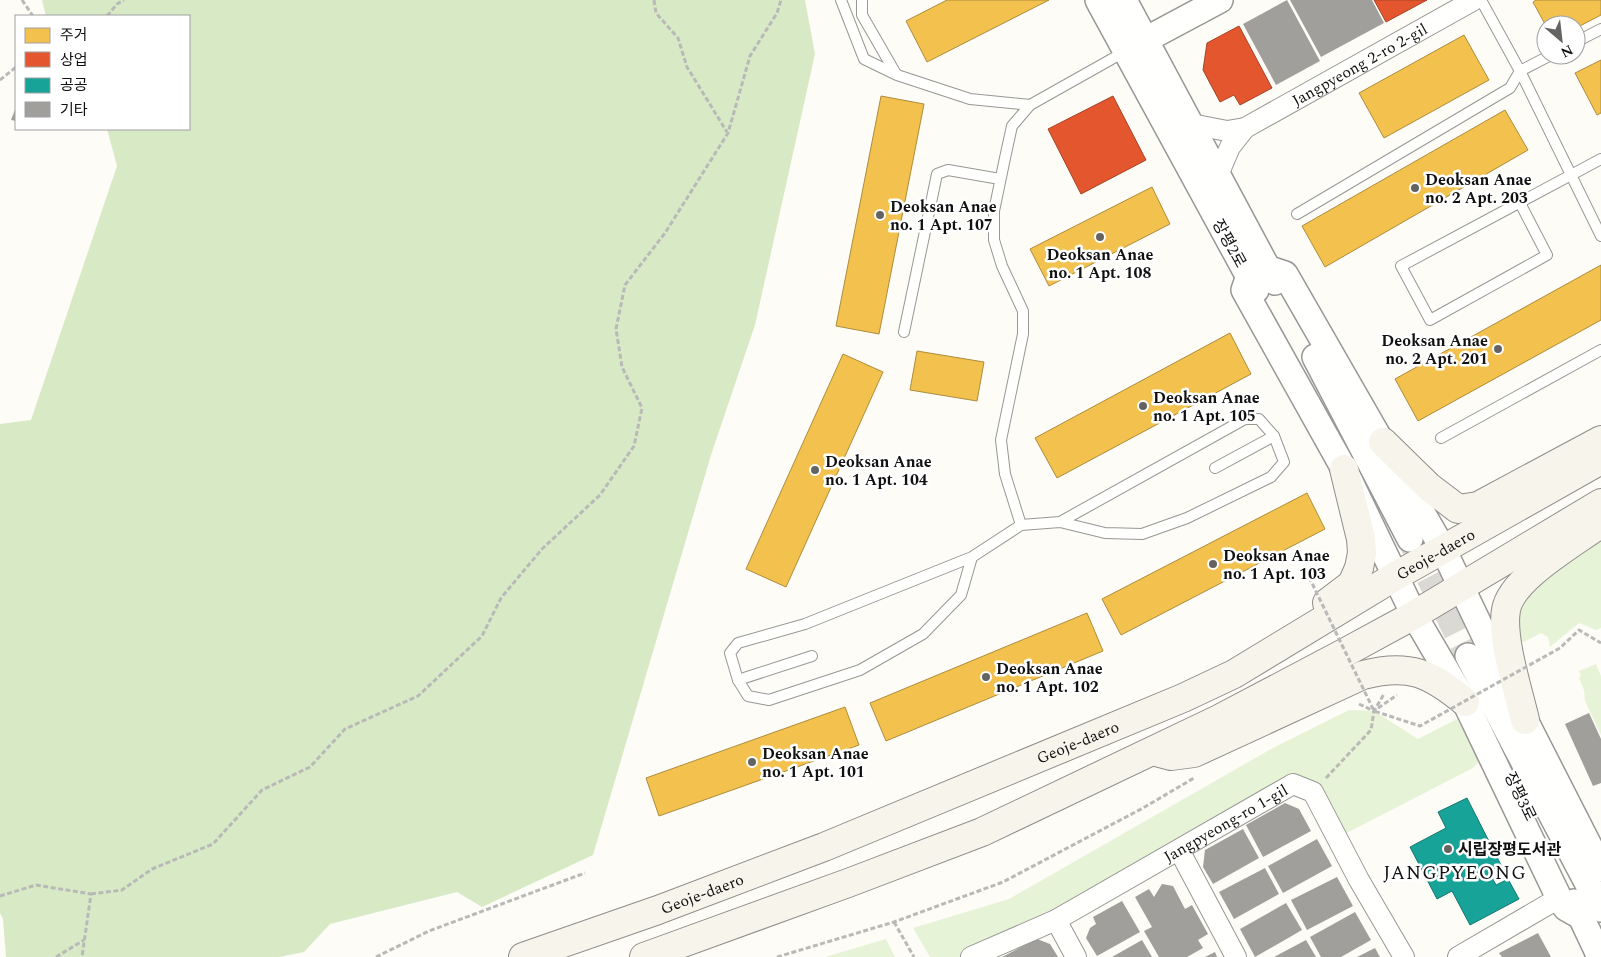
<svg xmlns="http://www.w3.org/2000/svg" width="1601" height="957" viewBox="0 0 1601 957" font-family="Spectral,'Noto Sans KR',serif">
<style>
.green{fill:#e7f3d7}
.forest{fill:#d8eac5}
.homes{fill:#f2c14e;stroke:#ae8c3c}
.shops{fill:#e4572e;stroke:#a54225}
.public{fill:#17a398;stroke:#157770}
.building{fill:#a19f9c}
.lines{fill:none;stroke-linecap:round;stroke-linejoin:round}
.tertiary-tunnel{stroke:#dad9d4;stroke-width:25;stroke-dasharray:25 12;stroke-linecap:butt}
.service-casing{stroke:#979795;stroke-width:12}
.minor-casing{stroke:#979795;stroke-width:22}
.tertiary-casing{stroke:#979795;stroke-width:28}
.secondary-casing{stroke:#8e8d8b;stroke-width:30}
.path{stroke:#b9b9b8;stroke-width:3;stroke-dasharray:5 2.5;stroke-linecap:butt}
.service{stroke:#fffffe;stroke-width:10}
.minor{stroke:#fffffe;stroke-width:20}
.tertiary{stroke:#fffffe;stroke-width:25}
.secondary{stroke:#f6f4eb;stroke-width:28}
.path-bridge{stroke:#b9b9b8;stroke-width:3;stroke-dasharray:5 2.5;stroke-linecap:butt}
.poi-dot{fill:#646362;stroke:#fff;stroke-width:2}
.labels{text-anchor:middle;stroke-width:5;stroke-linejoin:round;paint-order:stroke}
.street-label{font-size:16px;fill:#111;stroke:#fff}
.poi-label{font-size:16px;font-weight:bold;fill:#111;stroke:#fff;text-anchor:start}
.quarter-label{font-size:19px;letter-spacing:1px;fill:#111;stroke:#fff}
</style>
<rect width="100%" height="100%" fill="#fdfcf7"/>
<g class="green">
<path d="M1601,540V628L1596,630L1579,623L1550,647L1548,637L1541,633L1524,642L1517,640L1514,632L1523,593Z"/>
<path d="M1596,664L1601,676V735L1585,701L1584,690L1579,678L1581,676L1579,671Z"/>
<path d="M1349,710L1374,711L1418,739L1457,719L1480,761L1473,768L1337,838L1313,793L1292,784L971,957H930L913,928L1009,899L1271,749Z"/>
<path d="M886,939L895,957H825Z"/>
</g>
<path class="forest" d="M42,0H805L815,54L755,325L711,455L593,855L482,907L457,892L330,924L304,952L279,957H6L3,919L0,913V424L31,420L117,166L107,129H189V16H46Z"/>
<g class="homes">
<path d="M947,0H1049L927,62L906,21Z"/>
<path d="M1536,0H1601V15L1576,28V25L1546,26L1533,2Z"/>
<path d="M1464,35L1489,80L1384,138L1359,93Z"/>
<path d="M1601,60V113L1597,115L1575,73Z"/>
<path d="M881,96L924,104L879,334L836,326Z"/>
<path d="M1505,110L1528,150L1325,267L1302,226Z"/>
<path d="M1152,187L1170,224L1049,286L1030,249Z"/>
<path d="M1601,265V320L1418,421L1395,379Z"/>
<path d="M1230,333L1251,374L1057,478L1035,438Z"/>
<path d="M917,351L984,362L977,401L910,390Z"/>
<path d="M843,354L883,372L786,587L746,569Z"/>
<path d="M1307,493L1325,529L1121,635L1102,599Z"/>
<path d="M1087,613L1103,651L886,741L870,703Z"/>
<path d="M845,707L859,745L659,816L646,778Z"/>
</g>
<g class="shops">
<path d="M1374,0H1427L1386,22Z"/>
<path d="M1239,26L1272,88L1240,105L1234,95L1220,102L1203,70L1207,43Z"/>
<path d="M1113,96L1146,160L1081,194L1048,129Z"/>
</g>
<path class="public" d="M1467,798L1501,865L1489,871L1496,885L1508,879L1519,899L1470,925L1452,891L1437,899L1410,847L1446,828L1438,812Z"/>
<g class="building">
<path d="M1287,0L1320,61L1276,85L1243,24Z"/>
<path d="M1290,0H1372L1384,23L1321,57Z"/>
<path d="M16,107V121L11,120Z"/>
<path d="M1589,713L1601,739V783L1593,786L1565,724Z"/>
<path d="M1285,803L1299,809L1311,831L1263,857L1246,825Z"/>
<path d="M1243,829L1259,858L1213,884L1203,867L1205,850Z"/>
<path d="M1317,839L1332,866L1283,893L1268,866Z"/>
<path d="M1265,868L1279,894L1234,919L1219,892Z"/>
<path d="M1337,877L1353,906L1307,930L1291,900Z"/>
<path d="M1162,884L1173,886L1185,909L1192,905L1208,934L1198,940L1203,948L1187,957H1159L1144,931L1152,927L1135,897L1149,889L1154,897Z"/>
<path d="M1122,901L1140,932L1097,956L1086,938L1090,928L1096,924L1093,917Z"/>
<path d="M1286,903L1302,930L1255,957L1240,929Z"/>
<path d="M1355,912L1371,940L1341,957H1321L1310,937Z"/>
<path d="M1538,933L1551,957H1502L1499,953Z"/>
<path d="M1037,939L1050,944L1058,957H1002Z"/>
<path d="M1142,940L1152,957H1112Z"/>
<path d="M1306,940L1316,957H1274Z"/>
<path d="M1375,948L1380,957H1357Z"/>
<path d="M1215,952L1217,957H1205Z"/>
</g>
<g class="lines">
<path class="tertiary-tunnel" d="M1412,544L1468,656"/>
<defs>
<g id="service">
<path d="M841,0L864,59L897,75L970,99L1030,105"/>
<path d="M862,0V15L896,74"/>
<path d="M1481,0L1520,71L1601,236"/>
<path d="M1576,42L1601,29"/>
<path d="M1520,203L1547,255L1430,320L1401,266L1601,159"/>
<path d="M1297,214L1510,88L1520,71L1551,55"/>
<path d="M904,332L937,174L948,170L1000,179"/>
<path d="M1441,438L1601,350"/>
<path d="M1215,468L1274,436"/>
<path d="M1021,525L1005,474L1001,440L1023,334V311L1002,266L994,240V211L1005,158L1012,126L1030,105L1126,51"/>
<path d="M972,557L961,595L923,634L860,670L769,700L748,696L738,680L730,653L738,643L805,624L972,557L1021,525L1060,522L1245,419H1259L1274,436L1284,462L1271,477L1187,518L1142,534L1105,533L1060,522"/>
<path d="M738,680L812,656"/>
</g>
<g id="minor">
<path id="s1" d="M1191,124L1227,131L1245,128L1474,0"/>
<path d="M1218,175L1230,147L1245,128"/>
<path d="M1179,850L1236,957"/>
<path d="M1056,920L1076,957"/>
<path id="s2" d="M971,957L1056,920L1293,784L1313,792L1359,880L1404,957"/>
<path d="M1458,957L1559,898"/>
</g>
<g id="tertiary">
<path d="M1098,0L1256,290"/>
<path d="M1124,0L1275,282"/>
<path d="M1132,47L1220,0"/>
<path d="M1267,268L1285,274L1443,549L1525,720L1601,869"/>
<path d="M1249,276L1244,290L1344,469L1414,615L1465,702L1559,898L1566,908L1582,917"/>
<path d="M1315,357L1410,539"/>
<path d="M1468,656L1601,909"/>
<path d="M1574,902L1600,957"/>
</g>
<g id="secondary">
<path d="M1383,442L1429,487L1458,509L1478,506L1601,440"/>
<path d="M1327,603L1352,584L1359,568L1362,553L1361,539L1344,469"/>
<path d="M1525,720C1518,690 1501,638 1506,610C1511,578 1576,542 1601,523"/>
<path d="M1156,752L1171,756L1194,753L1363,675C1409,663 1430,673 1465,702"/>
<path id="s3" d="M523,957L658,910L824,847L1183,698L1234,674L1394,577L1601,460"/>
<path d="M644,957L848,883L982,832L1219,719L1346,652L1414,615L1601,503"/>
</g>
</defs>
<use href="#service" class="service-casing"/>
<use href="#minor" class="minor-casing"/>
<use href="#tertiary" class="tertiary-casing"/>
<use href="#secondary" class="secondary-casing"/>
<g class="path">
<path d="M22,0L33,16"/>
<path d="M654,0L656,13L678,38L687,67L727,132"/>
<path d="M107,16L117,4L124,0"/>
<path d="M0,80L16,67"/>
<path d="M1359,704L1374,711L1384,694"/>
<path d="M1326,778L1371,730L1374,711L1397,695"/>
<path d="M91,894L122,890L152,869L213,844L262,790L310,767L345,729L418,696L482,636L501,598L542,549L600,495L634,446L642,408L622,367L616,329L625,285L665,233L728,133L750,56L777,13L781,0"/>
<path d="M0,896L36,885L91,894L82,957"/>
<path d="M894,922L914,957"/>
<path d="M56,957L84,940"/>
<path d="M376,957L429,931L585,873"/>
<path d="M777,957L894,922L1003,882L1143,808L1194,778"/>
</g>
<use href="#service" class="service"/>
<use href="#minor" class="minor"/>
<use href="#tertiary" class="tertiary"/>
<use href="#secondary" class="secondary"/>
<path class="path-bridge" d="M1309,577L1374,711L1420,726L1560,648L1579,630L1601,643"/>
</g>
<g class="poi-dot">
<circle cx="1415" cy="188" r="5"/>
<circle cx="880" cy="215" r="5"/>
<circle cx="1100" cy="237" r="5"/>
<circle cx="1498" cy="349" r="5"/>
<circle cx="1143" cy="406" r="5"/>
<circle cx="815" cy="470" r="5"/>
<circle cx="1213" cy="564" r="5"/>
<circle cx="986" cy="677" r="5"/>
<circle cx="752" cy="762" r="5"/>
<circle cx="1448" cy="849" r="5"/>
</g>
<g class="labels">
<g class="street-label">
<text dy="6" stroke="none"><textPath href="#s1" startOffset="186">Jangpyeong 2-ro 2-gil</textPath></text>
<text transform="translate(1230 243) rotate(61)" y="6">장평2로</text>
<text dy="6" stroke="none"><textPath href="#s3" startOffset="1000">Geoje-daero</textPath></text>
<text dy="6" stroke="none"><textPath href="#s3" startOffset="595">Geoje-daero</textPath></text>
<text transform="translate(1521 796) rotate(64)" y="6">장평3로</text>
<text dy="6" stroke="none"><textPath href="#s2" startOffset="288">Jangpyeong-ro 1-gil</textPath></text>
<text dy="6" stroke="none"><textPath href="#s3" startOffset="190">Geoje-daero</textPath></text>
</g>
<g class="poi-label">
<text x="1425" y="185">Deoksan Anae<tspan x="1425" dy="18">no. 2 Apt. 203</tspan></text>
<text x="890" y="212">Deoksan Anae<tspan x="890" dy="18">no. 1 Apt. 107</tspan></text>
<text x="1100" y="260" text-anchor="middle">Deoksan Anae<tspan x="1100" dy="18">no. 1 Apt. 108</tspan></text>
<text x="1488" y="346" text-anchor="end">Deoksan Anae<tspan x="1488" dy="18">no. 2 Apt. 201</tspan></text>
<text x="1153" y="403">Deoksan Anae<tspan x="1153" dy="18">no. 1 Apt. 105</tspan></text>
<text x="825" y="467">Deoksan Anae<tspan x="825" dy="18">no. 1 Apt. 104</tspan></text>
<text x="1223" y="561">Deoksan Anae<tspan x="1223" dy="18">no. 1 Apt. 103</tspan></text>
<text x="996" y="674">Deoksan Anae<tspan x="996" dy="18">no. 1 Apt. 102</tspan></text>
<text x="762" y="759">Deoksan Anae<tspan x="762" dy="18">no. 1 Apt. 101</tspan></text>
<text x="1458" y="855">시립장평도서관</text>
</g>
<g class="quarter-label">
<text x="1455" y="879">JANGPYEONG</text>
</g>
</g>
<rect x="15" y="15" width="175" height="115" fill="#ffffff" stroke="#a0a0a0"/>
<rect x="25" y="28" width="25" height="15" fill="#f2c14e" stroke="#a0a0a0"/>
<text x="60" y="40" font-size="15" fill="#111111">주거</text>
<rect x="25" y="52" width="25" height="15" fill="#e4572e" stroke="#a0a0a0"/>
<text x="60" y="65" font-size="15" fill="#111111">상업</text>
<rect x="25" y="78" width="25" height="15" fill="#17a398" stroke="#a0a0a0"/>
<text x="60" y="90" font-size="15" fill="#111111">공공</text>
<rect x="25" y="102" width="25" height="15" fill="#a19f9c" stroke="#a0a0a0"/>
<text x="60" y="115" font-size="15" fill="#111111">기타</text>
<g transform="translate(1561 40) rotate(152)"><circle r="24" fill="#ffffff" stroke="#a0a0a0"/>
<path d="M0-4L9 19L0 12L-9 19Z" fill="#646362"/>
<text y="-8" font-size="14" font-weight="bold" text-anchor="middle" fill="#111111">N</text>
</g>
</svg>
